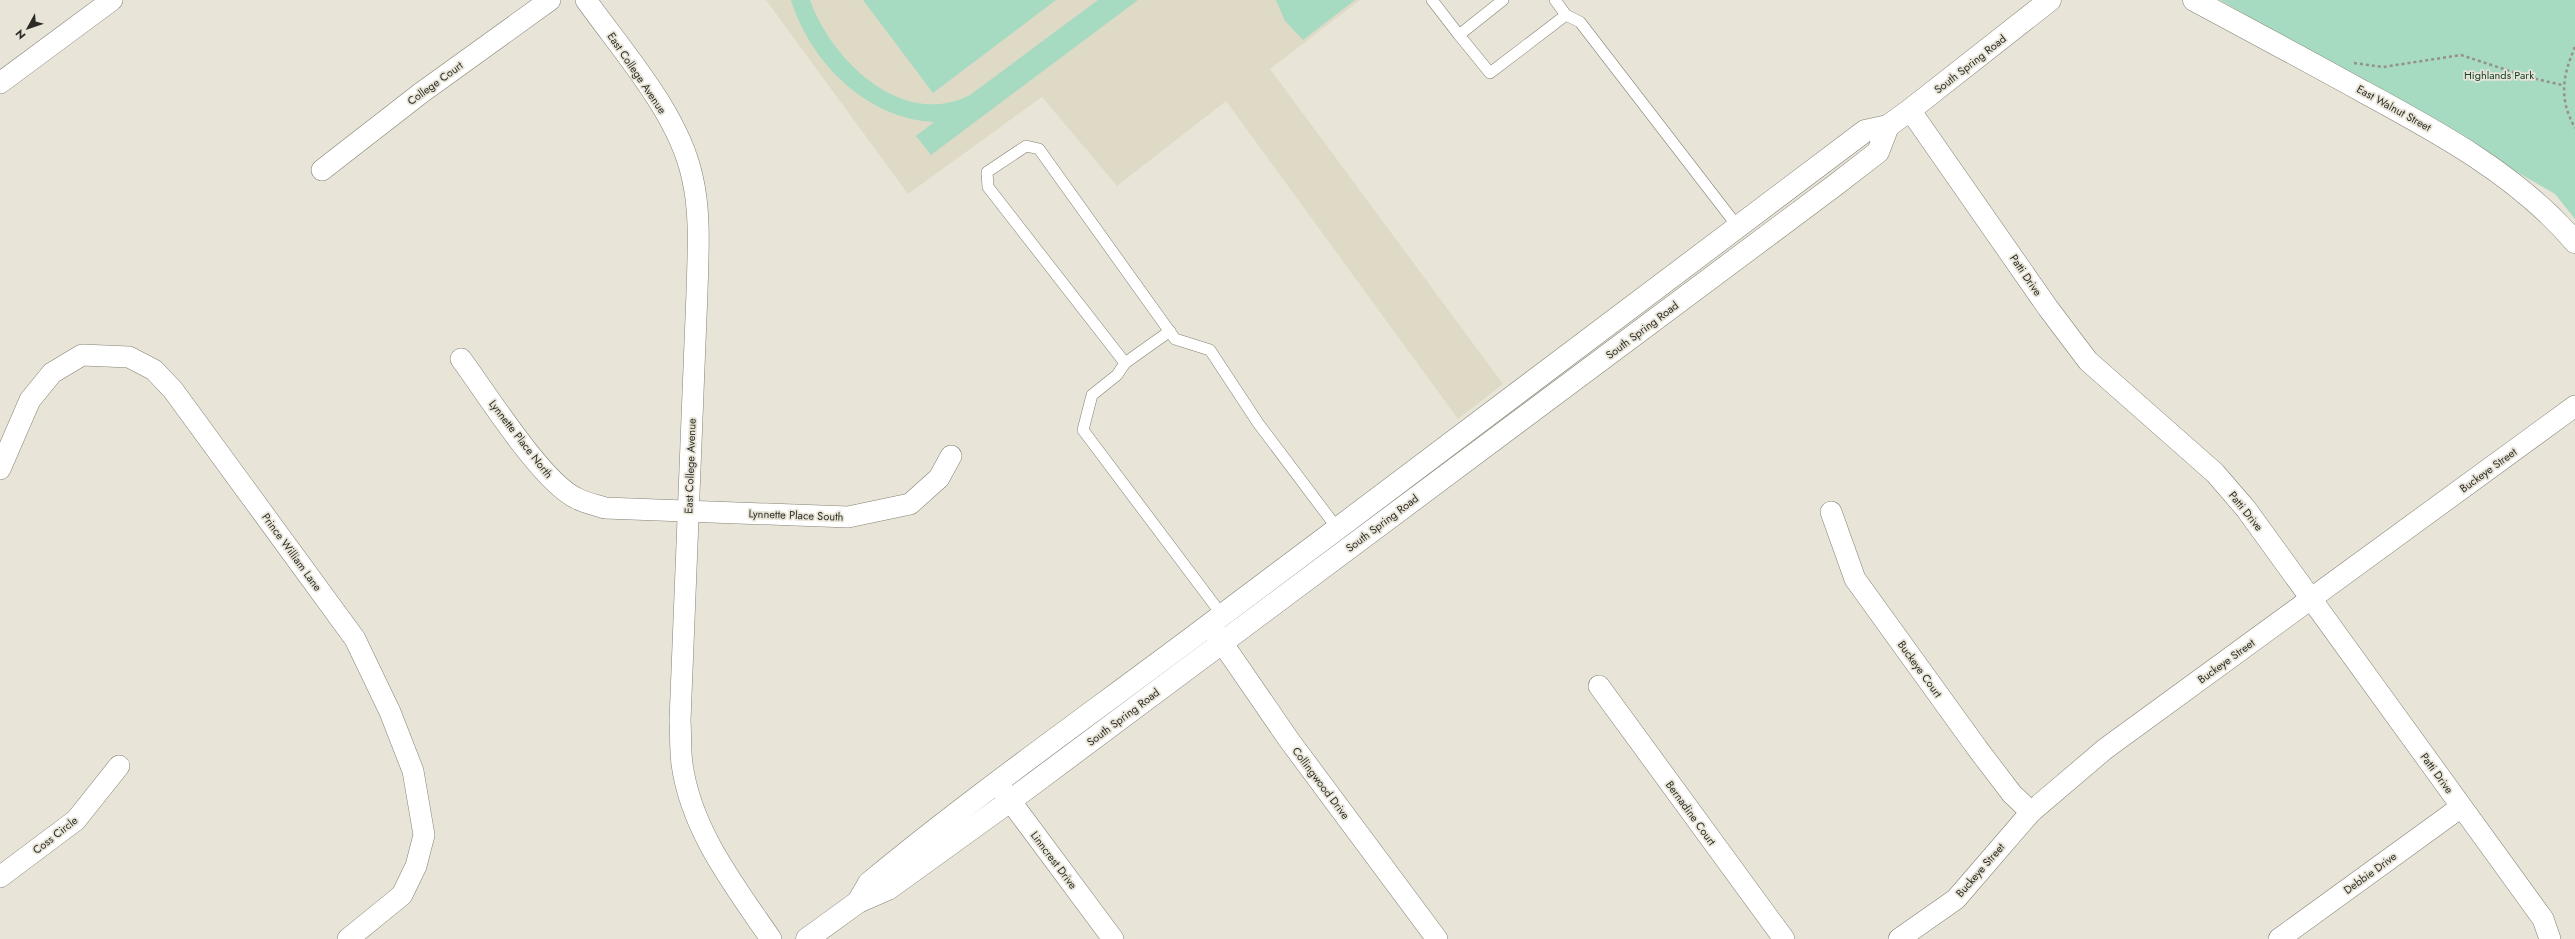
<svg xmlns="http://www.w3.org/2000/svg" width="2575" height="939" viewBox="0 0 2575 939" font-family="Jost,sans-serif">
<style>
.built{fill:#dfdac6}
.green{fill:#a6dac1}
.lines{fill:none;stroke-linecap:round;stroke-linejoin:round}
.lane-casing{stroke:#848175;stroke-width:12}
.street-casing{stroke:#848175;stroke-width:22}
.secondary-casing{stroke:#848175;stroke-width:23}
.path{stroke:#949288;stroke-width:2.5;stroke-dasharray:3 3;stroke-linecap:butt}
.lane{stroke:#fff;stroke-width:11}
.street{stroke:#fff;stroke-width:21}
.secondary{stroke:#fff;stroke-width:22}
.labels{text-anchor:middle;stroke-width:3.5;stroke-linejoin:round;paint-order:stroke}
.street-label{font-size:11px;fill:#2c2b26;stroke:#e8e4d7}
.park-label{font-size:11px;fill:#154231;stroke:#e8e4d7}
</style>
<rect width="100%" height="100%" fill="#e8e4d7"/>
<path class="built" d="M766,0H1360L1270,69L1503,384L1458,419L1226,101L1117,186L1042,97L908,194Z"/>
<g class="green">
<path d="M791,0H810C831,60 903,130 970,95L1098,0H1138L931,155L916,136L934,122C867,119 810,62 791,0Z"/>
<path d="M863,0H1056L933,93Z"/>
<path d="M1276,0H1355L1303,40L1285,21Z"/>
<path d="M2220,0H2575V219L2555,194Z"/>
</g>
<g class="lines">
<defs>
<g id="lane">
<path d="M1432,0L1459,35"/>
<path d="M1503,0L1459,35L1490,73L1566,15"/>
<path d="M1555,0L1566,15L1580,22L1738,227"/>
<path d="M1125,363L1170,331"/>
<path d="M1222,615L1083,430L1092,395L1117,375L1125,363L988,187L987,172L1026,146L1039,149L1175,339L1210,350L1258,423L1337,528"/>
</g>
<g id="street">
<path d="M586,0C623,52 678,113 692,176C701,213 698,254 697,292L680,721C681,735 680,750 682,764C691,830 734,885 771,939"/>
<path d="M0,83L112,0"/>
<path d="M1910,110L2048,308L2088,361L2215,473L2246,509L2543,919L2550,939"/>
<path d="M322,170L421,93L550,0"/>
<path d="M461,359C487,394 541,481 576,498C585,503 596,505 605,508L848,517L910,504L939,478L951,456"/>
<path d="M0,469L30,400L52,373L82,355L129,357L154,370L173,390L355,639L390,712L413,771L424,835L416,866L402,895L348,939"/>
<path d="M1831,512L1855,579L1977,748L2012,794L2031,812"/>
<path d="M1212,628L1289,740L1437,939"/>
<path d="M1599,686L1784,939"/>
<path d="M1000,787L1113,939"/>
<path d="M0,877L76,820L119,766"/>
<path d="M1899,939L1956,899L2031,812L2105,749L2575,406"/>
<path d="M2279,939L2461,807"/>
</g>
<g id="secondary">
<path d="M2194,0C2250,30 2306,60 2362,91C2438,132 2518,175 2575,242"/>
<path d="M858,902L869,883C979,792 1095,711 1209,625C1428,461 1646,296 1865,131L1888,126L1910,110L2050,0"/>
<path d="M807,939L858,902L888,889L1010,801L1834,186L1878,152L1888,126"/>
</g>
</defs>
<use href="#lane" class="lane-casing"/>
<use href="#street" class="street-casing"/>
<use href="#secondary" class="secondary-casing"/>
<g class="path">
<path d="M2575,47C2562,77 2559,99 2575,128"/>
<path d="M2354,63L2383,67L2461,55L2528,77L2562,85"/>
</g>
<use href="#lane" class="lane"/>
<use href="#street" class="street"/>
<use href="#secondary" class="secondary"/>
</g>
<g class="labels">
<g class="street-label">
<text transform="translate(1970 64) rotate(-38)" y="4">South Spring Road</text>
<text transform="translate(637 73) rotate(56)" y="4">East College Avenue</text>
<text transform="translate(435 83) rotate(-36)" y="4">College Court</text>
<text transform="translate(2394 108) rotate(29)" y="4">East Walnut Street</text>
<text transform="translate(2026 275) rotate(56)" y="4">Patti Drive</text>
<text transform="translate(1642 330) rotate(-37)" y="4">South Spring Road</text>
<text transform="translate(521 439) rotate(52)" y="4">Lynnette Place North</text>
<text transform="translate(690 466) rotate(-88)" y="4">East College Avenue</text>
<text transform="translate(2488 470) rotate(-36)" y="4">Buckeye Street</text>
<text transform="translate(2246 511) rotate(51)" y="4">Patti Drive</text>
<text transform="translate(796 515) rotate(2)" y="4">Lynnette Place South</text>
<text transform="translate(1382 523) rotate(-37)" y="4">South Spring Road</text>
<text transform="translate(292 552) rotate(54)" y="4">Prince William Lane</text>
<text transform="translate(2226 661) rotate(-36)" y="4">Buckeye Street</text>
<text transform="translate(1920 669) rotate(54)" y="4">Buckeye Court</text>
<text transform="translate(1123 717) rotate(-37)" y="4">South Spring Road</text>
<text transform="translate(2437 773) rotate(54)" y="4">Patti Drive</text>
<text transform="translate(1321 783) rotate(53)" y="4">Collingwood Drive</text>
<text transform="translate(1691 813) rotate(54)" y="4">Bernadine Court</text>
<text transform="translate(55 835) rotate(-38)" y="4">Coss Circle</text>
<text transform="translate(1054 860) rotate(53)" y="4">Linncrest Drive</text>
<text transform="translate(1980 870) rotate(-49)" y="4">Buckeye Street</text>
<text transform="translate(2370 873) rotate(-36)" y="4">Debbie Drive</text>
</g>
<g class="park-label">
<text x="2499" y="79">Highlands Park</text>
</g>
</g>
<g transform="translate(28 28) rotate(230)" stroke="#e8e4d7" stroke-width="3" paint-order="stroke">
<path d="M0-3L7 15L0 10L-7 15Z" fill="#2c2b26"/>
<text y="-6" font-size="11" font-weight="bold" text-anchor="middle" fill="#2c2b26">N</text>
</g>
</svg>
